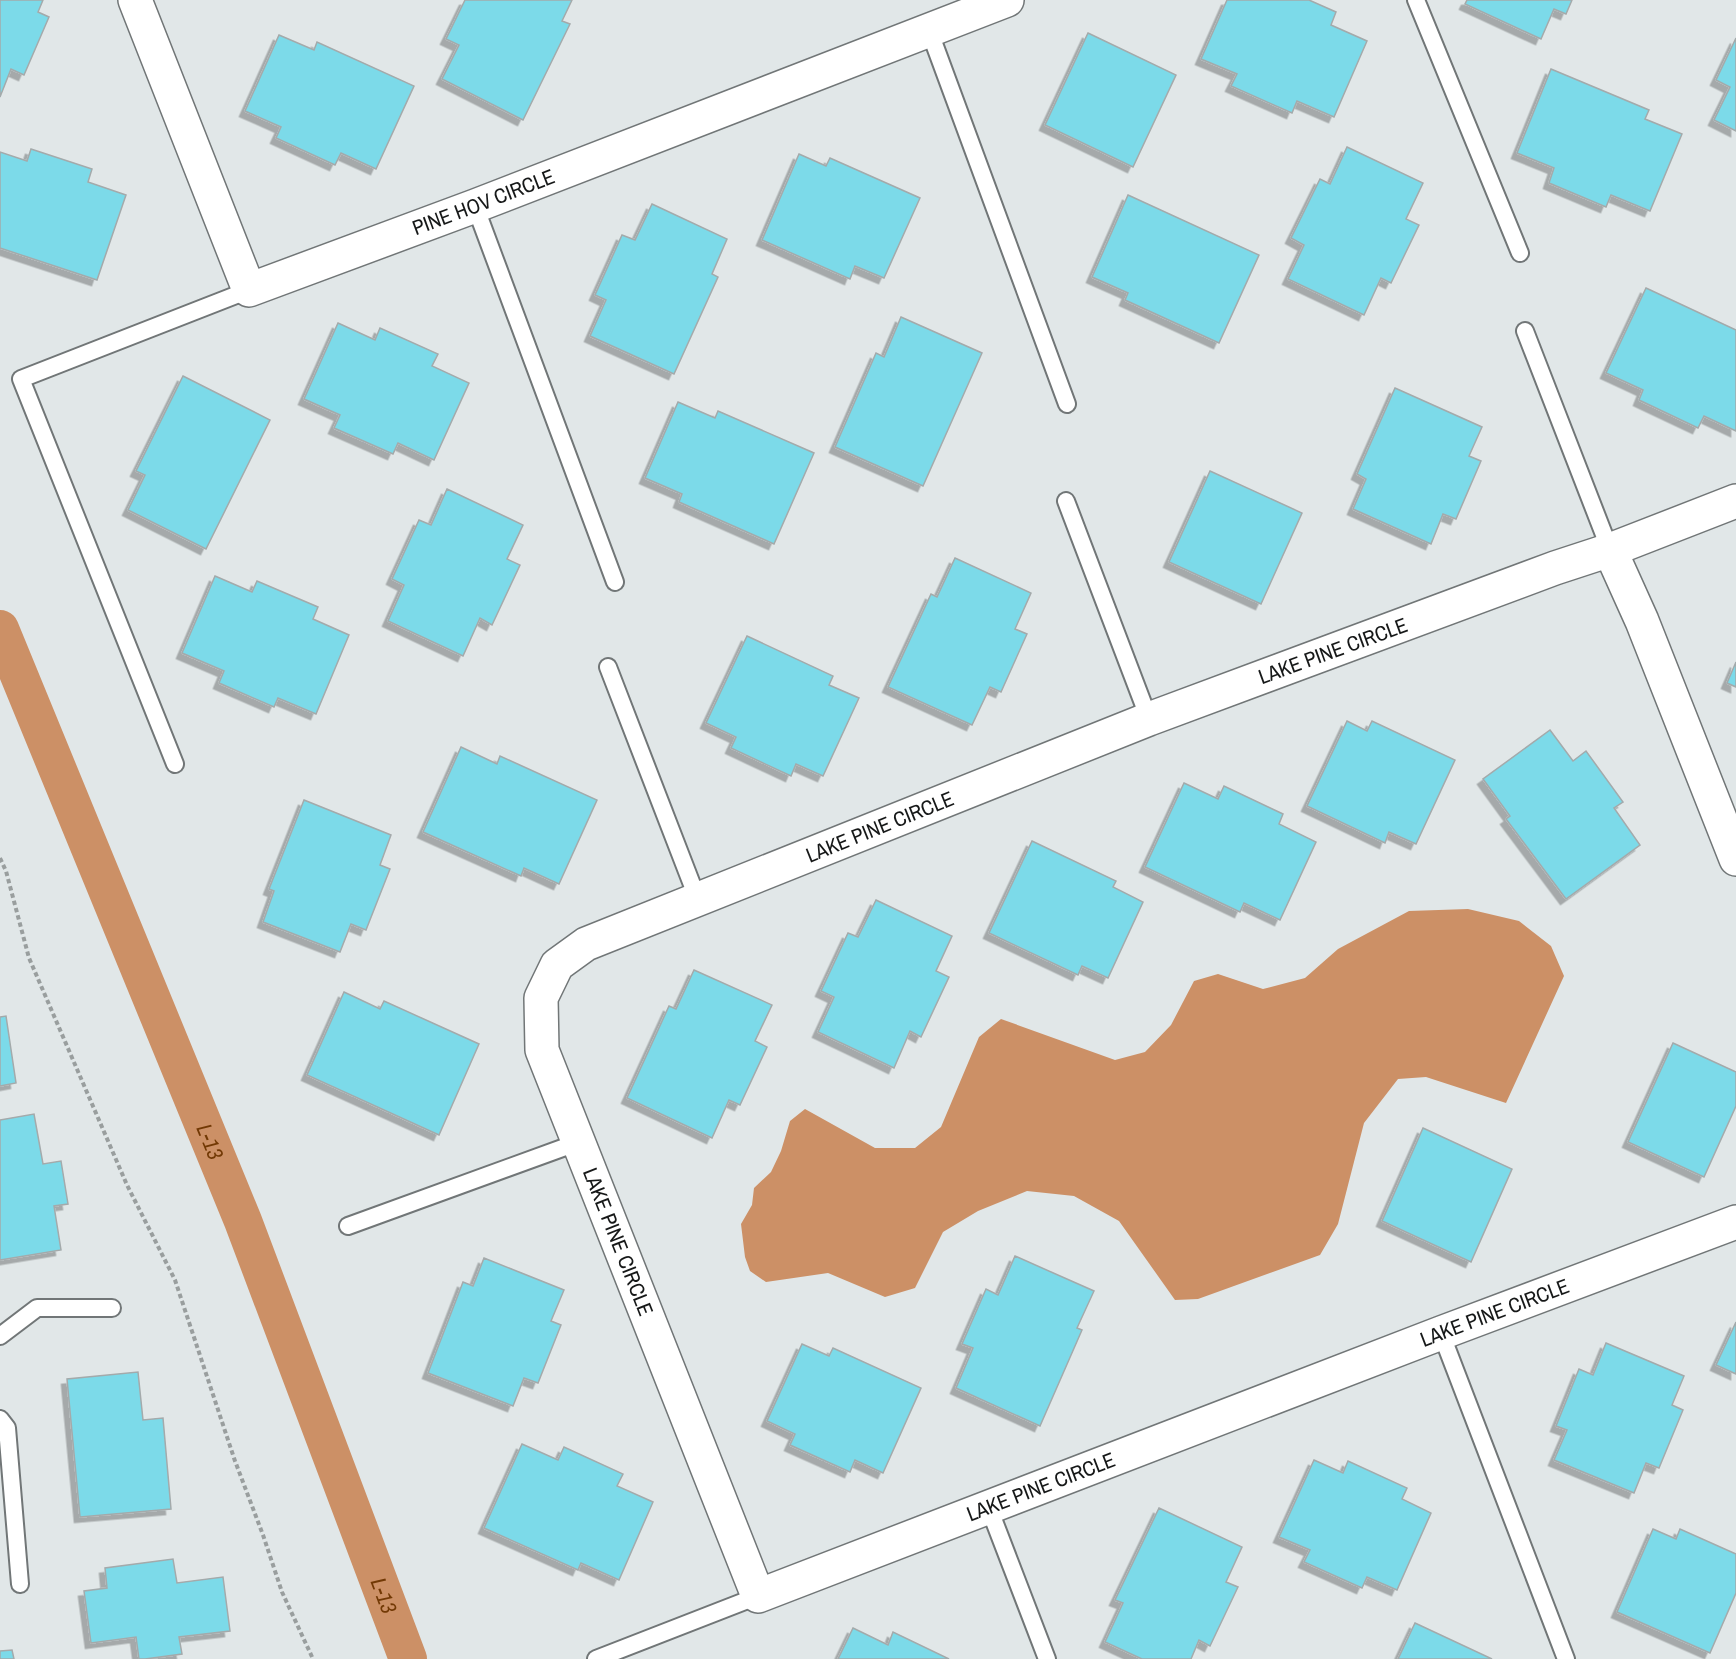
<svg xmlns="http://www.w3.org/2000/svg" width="1736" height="1659" viewBox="0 0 1736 1659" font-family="'Archivo Narrow',sans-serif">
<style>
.water{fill:#cc9066}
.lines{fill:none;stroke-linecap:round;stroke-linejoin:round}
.canal{stroke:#cc9066;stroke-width:38}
.building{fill:#7bdae9;stroke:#a4aaab;stroke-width:1.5;filter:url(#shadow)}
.lane-casing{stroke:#717677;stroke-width:20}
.street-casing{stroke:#717677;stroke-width:36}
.path{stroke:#999e9e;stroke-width:4;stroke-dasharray:4.5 3;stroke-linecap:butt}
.lane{stroke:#fff;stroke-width:16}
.street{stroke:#fff;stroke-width:33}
.labels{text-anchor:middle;stroke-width:4.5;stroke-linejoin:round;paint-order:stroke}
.street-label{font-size:21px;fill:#161818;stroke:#fff}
.water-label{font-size:22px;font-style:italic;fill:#723905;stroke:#fff}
</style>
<defs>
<filter id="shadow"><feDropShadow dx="-5.5" dy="5.5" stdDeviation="0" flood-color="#0004"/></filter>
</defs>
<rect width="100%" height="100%" fill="#e1e7e8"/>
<path class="water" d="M1468,909L1519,921L1551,946L1564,976L1506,1103L1426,1077L1398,1079L1364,1123L1338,1224L1320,1255L1198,1299L1175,1300L1119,1221L1074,1196L1027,1191L978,1211L943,1232L915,1288L885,1297L828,1273L766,1282L750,1271L745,1257L741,1224L752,1205L754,1188L771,1172L781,1151L790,1121L805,1109L875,1148H915L941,1127L979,1037L1001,1019L1115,1060L1145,1052L1171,1025L1194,981L1218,974L1263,989L1305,978L1338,949L1409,911Z"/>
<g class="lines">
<path class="canal" id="s1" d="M0,629L243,1221L408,1659"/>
</g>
<g class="building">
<path d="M0,0H43L38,12L49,17L24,75L11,69L0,97Z"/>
<path d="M465,0H572L562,21L570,24L523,120L442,79L459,45L446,39Z"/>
<path d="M1227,0H1309L1336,12L1331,25L1367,41L1334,117L1297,101L1292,113L1231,86L1237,74L1201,59Z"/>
<path d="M1467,0H1572L1566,14L1554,9L1541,39L1465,4Z"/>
<path d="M1088,33L1176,75L1133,167L1045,125Z"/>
<path d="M279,35L314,50L317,42L414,86L376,169L341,153L335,165L276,138L281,127L245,111Z"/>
<path d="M1736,38V131L1714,120L1730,87L1716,80Z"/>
<path d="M1551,69L1649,110L1645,119L1682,134L1650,211L1611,195L1606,207L1549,183L1554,168L1517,153Z"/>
<path d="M1347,147L1423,183L1406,219L1419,225L1391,283L1381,278L1364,315L1288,279L1304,245L1291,238L1320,179L1330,184Z"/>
<path d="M31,149L92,169L88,182L126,195L97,280L0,248V152L27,161Z"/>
<path d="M799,154L826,166L830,158L920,198L884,278L855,266L850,279L762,240Z"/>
<path d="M1128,195L1259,255L1219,343L1125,300L1128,293L1092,277Z"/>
<path d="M652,204L727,239L712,274L718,277L674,374L590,336L606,300L595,295L622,235L635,240Z"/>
<path d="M1646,288L1736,330V431L1704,416L1698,428L1639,400L1643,390L1606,373Z"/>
<path d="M901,317L982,353L923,486L835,447L876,353L884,357Z"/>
<path d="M338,323L375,340L380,328L438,354L432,366L469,383L434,460L398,443L393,454L334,428L340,415L304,399Z"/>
<path d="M183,376L270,420L206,549L128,510L145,475L136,471Z"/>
<path d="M1395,388L1482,427L1469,456L1481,461L1456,519L1443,514L1431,544L1353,509L1366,479L1357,474Z"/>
<path d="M678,402L715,418L718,411L814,453L774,544L679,502L682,494L645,478Z"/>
<path d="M1210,471L1302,513L1261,604L1169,562Z"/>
<path d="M447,489L523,525L507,559L520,565L492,625L480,618L463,656L388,621L404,585L392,579L419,520L431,525Z"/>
<path d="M955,558L1031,593L1015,629L1027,634L1001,692L990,687L972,725L888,687L931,594L937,597Z"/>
<path d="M215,576L252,592L257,581L318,607L313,619L349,635L316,714L278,698L274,707L219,683L224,671L182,653Z"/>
<path d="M747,636L833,676L829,685L859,698L823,776L796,764L791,776L731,748L736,737L706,723Z"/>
<path d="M1736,662V687L1727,683Z"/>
<path d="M1347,721L1367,731L1372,721L1455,760L1416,844L1389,832L1385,843L1307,806Z"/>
<path d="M1550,730L1573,761L1586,751L1623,802L1614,808L1640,845L1566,899L1506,819L1510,816L1483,779Z"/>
<path d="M461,747L497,764L500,756L597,800L559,884L524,868L521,876L423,832Z"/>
<path d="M1184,783L1218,799L1224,786L1283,814L1279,824L1316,842L1280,920L1244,903L1240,912L1145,867Z"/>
<path d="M304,800L391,835L380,865L390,869L366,930L351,924L340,952L263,922L274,891L269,889Z"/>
<path d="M1032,841L1116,881L1113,887L1143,902L1108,978L1082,966L1078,975L989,933Z"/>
<path d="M876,900L952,936L936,971L949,977L921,1037L910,1031L894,1068L818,1032L834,997L821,991L848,933L858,937Z"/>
<path d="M694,970L772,1005L755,1041L767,1047L740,1105L729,1100L712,1138L627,1098L669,1006L676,1009Z"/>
<path d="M344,992L380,1009L384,1001L479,1044L439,1135L307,1075Z"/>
<path d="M6,1016L16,1083L0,1086V1017Z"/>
<path d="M1673,1043L1736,1072V1106L1704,1177L1628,1142Z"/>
<path d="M34,1114L43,1164L61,1161L68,1204L54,1206L61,1250L0,1260V1120Z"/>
<path d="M1423,1128L1512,1169L1471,1262L1382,1221Z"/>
<path d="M1015,1256L1094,1291L1077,1328L1082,1330L1040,1426L956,1388L973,1348L962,1344L986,1289L998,1295Z"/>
<path d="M484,1258L564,1290L551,1321L561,1325L538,1383L524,1378L513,1406L428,1373L463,1282L473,1286Z"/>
<path d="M1736,1322V1374L1716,1365Z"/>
<path d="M1606,1343L1684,1376L1672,1405L1683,1410L1659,1468L1646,1463L1634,1493L1554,1460L1567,1430L1556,1426L1579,1369L1593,1375Z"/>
<path d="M802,1344L829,1356L833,1348L921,1388L883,1473L855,1460L850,1472L790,1445L795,1434L767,1421Z"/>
<path d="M138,1372L143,1420L163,1418L171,1509L80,1517L67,1379Z"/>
<path d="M522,1444L558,1460L564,1447L623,1474L617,1486L653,1502L619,1580L581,1563L578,1570L484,1528Z"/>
<path d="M1314,1460L1343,1473L1348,1461L1407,1488L1402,1499L1431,1513L1397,1590L1367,1577L1362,1588L1304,1562L1310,1550L1279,1537Z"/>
<path d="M1159,1508L1242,1547L1226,1582L1238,1587L1210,1646L1199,1640L1191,1659H1142L1105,1642L1123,1603L1115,1600Z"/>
<path d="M1653,1529L1676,1539L1680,1529L1736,1554V1593L1710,1653L1617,1612Z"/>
<path d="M173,1559L177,1583L223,1577L230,1631L179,1637L182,1654L145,1659H139L136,1637L91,1643L84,1591L107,1588L105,1568Z"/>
<path d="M1415,1623L1492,1659H1398Z"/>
<path d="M853,1628L888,1645L893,1632L949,1659H838Z"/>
<path d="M12,1650L14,1659H0V1651Z"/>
</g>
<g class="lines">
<defs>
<g id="lane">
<path d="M1416,0L1520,253"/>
<path d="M929,30L1067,404"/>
<path d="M475,206L615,582"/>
<path d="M1525,331L1610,550"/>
<path d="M1066,501L1149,719"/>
<path d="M608,667L698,900"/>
<path d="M175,764L21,379L249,290"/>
<path d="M348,1226L579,1142"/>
<path d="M1441,1333L1566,1659"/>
<path d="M0,1336L37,1308H112"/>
<path d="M0,1419L7,1428L20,1584"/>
<path d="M989,1508L1047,1659"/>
<path d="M596,1659L758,1596"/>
</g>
<g id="street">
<path id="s2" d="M135,0L249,290L475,206L1007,0"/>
<path d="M1610,550L1736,501"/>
<path id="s3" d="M1736,859L1642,621L1610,550L1555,568L1149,719L586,944L557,965L541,998L542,1050L758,1596L1441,1333L1736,1222"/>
</g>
</defs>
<use href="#lane" class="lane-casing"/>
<use href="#street" class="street-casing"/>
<path class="path" d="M0,858L6,871L29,958L127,1185L175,1280L235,1461L263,1535L282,1592L313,1659"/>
<use href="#lane" class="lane"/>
<use href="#street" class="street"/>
</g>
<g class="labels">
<g class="street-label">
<text dy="7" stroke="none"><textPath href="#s2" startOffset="562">PINE HOV CIRCLE</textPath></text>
<text transform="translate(1333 651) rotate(-20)" y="7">LAKE PINE CIRCLE</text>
<text transform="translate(880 827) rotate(-22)" y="7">LAKE PINE CIRCLE</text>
<text dy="7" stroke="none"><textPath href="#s3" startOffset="1762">LAKE PINE CIRCLE</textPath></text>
<text dy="7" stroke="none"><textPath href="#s3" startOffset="2932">LAKE PINE CIRCLE</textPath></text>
<text dy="7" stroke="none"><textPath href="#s3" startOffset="2446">LAKE PINE CIRCLE</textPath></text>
</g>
<g class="water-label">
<text dy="8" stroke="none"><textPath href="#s1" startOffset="554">L-13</textPath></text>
<text dy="8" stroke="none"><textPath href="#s1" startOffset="1040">L-13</textPath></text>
</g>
</g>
</svg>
